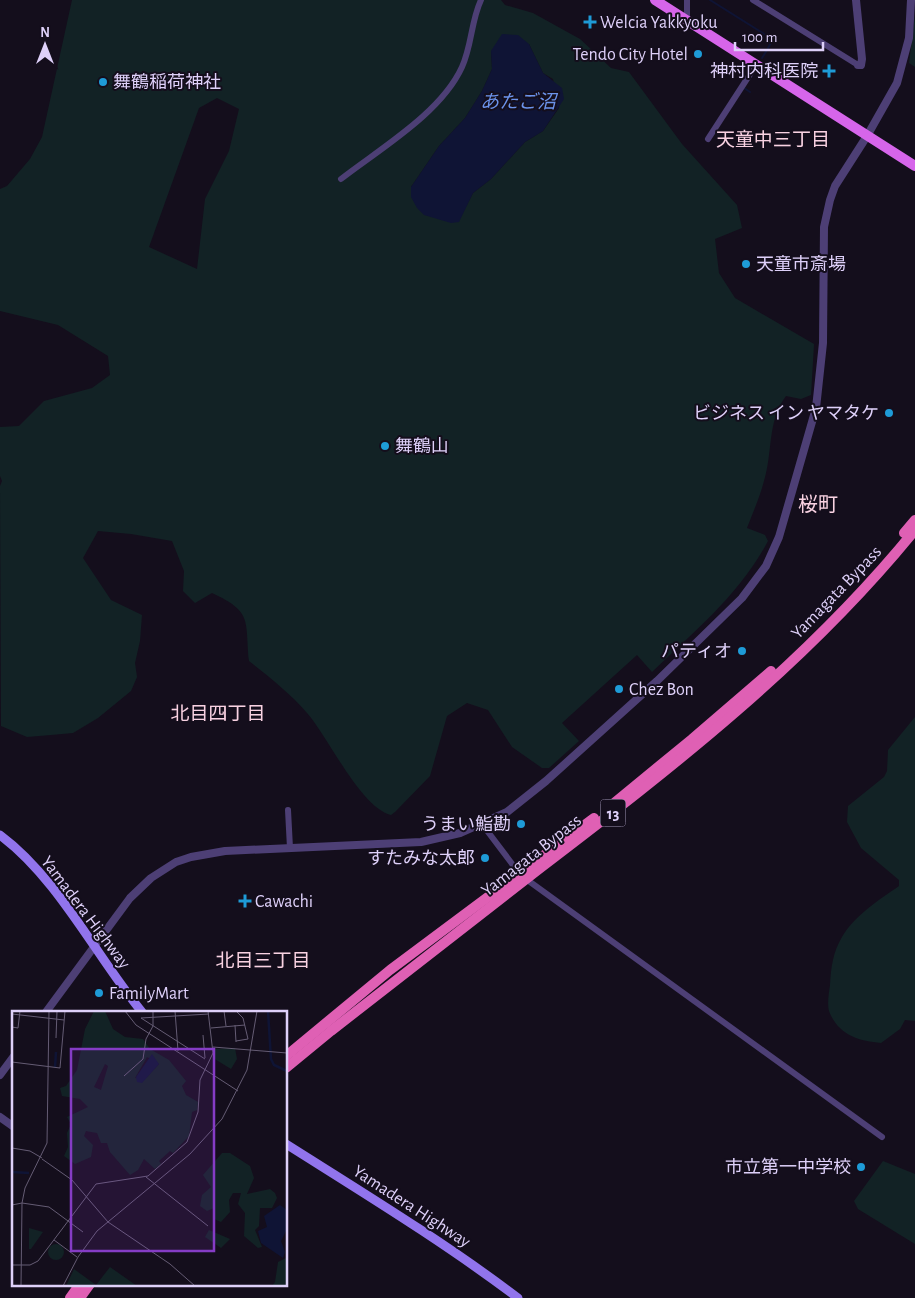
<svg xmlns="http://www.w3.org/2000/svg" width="915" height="1298" viewBox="0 0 915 1298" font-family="'Alegreya Sans','Noto Sans JP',sans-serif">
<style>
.green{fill:#122225;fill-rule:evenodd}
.water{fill:#0f1435}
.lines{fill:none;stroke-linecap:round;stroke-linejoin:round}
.stream{stroke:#0f1435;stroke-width:2}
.minor{stroke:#4d3f75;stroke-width:6}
.tertiary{stroke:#4d3f75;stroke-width:8}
.secondary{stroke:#9174ec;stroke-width:9}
.primary{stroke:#d665ea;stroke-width:10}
.trunk{stroke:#df60b4;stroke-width:10}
.poi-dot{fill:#1e9bd7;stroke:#140e1c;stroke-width:2}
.labels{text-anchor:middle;stroke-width:4;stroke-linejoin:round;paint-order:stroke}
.shield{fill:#140e1c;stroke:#a196b7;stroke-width:1}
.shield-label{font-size:16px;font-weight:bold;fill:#ded0f9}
.poi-label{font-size:18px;fill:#ded0f9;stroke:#140e1c;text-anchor:start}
.street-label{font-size:18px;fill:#ded0f9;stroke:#140e1c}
.water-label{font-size:19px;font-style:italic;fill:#6c93eb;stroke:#140e1c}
.neighbourhood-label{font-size:19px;fill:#f9d2e2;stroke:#140e1c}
.quarter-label{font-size:20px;fill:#f9d2e2;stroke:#140e1c}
.inset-river{fill:none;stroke:#0f1435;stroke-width:2.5}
.inset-road{fill:none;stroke:#655c74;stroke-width:1}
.view{fill:#853cc5;fill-opacity:0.15;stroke:#853cc5;stroke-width:2.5}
.inset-edge{fill:none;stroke:#ded0f9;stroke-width:2.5}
</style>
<rect width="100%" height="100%" fill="#140e1c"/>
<g class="green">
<path d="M72,0H501L505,5L533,13L580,39L611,68L629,72L682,144L737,205L742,228L715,239L719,273L735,298L814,344L811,395L801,399L786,396C767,421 773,452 764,481C760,497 753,512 747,528L765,535L768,541C740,594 695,631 652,672L637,655L562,723L579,741L549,768H542L512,747L488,710L467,703L447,716L430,776L395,812L391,815C360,807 329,738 307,713C290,693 269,677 249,661C245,620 253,612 212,593L195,603L183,591L184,571L172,541L131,534L98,531L83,558L111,600L142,615L140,641L135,663L137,677L131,691L98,718L73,733L51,735L27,737L1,726L0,486L2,481L0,476V427L19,426L44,401L92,388L110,375L108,356L58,325L0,311V189L7,186L30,159L42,137ZM529,44L543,73L553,79L559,108L543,131L525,142L491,179L473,193L458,222L411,187L439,146L465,118L482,91L492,69L491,51ZM217,98L239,109L229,151L205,199L197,269L149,247L199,108Z"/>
<path d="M915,15V67L909,63Z"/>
<path d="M915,717V1021L905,1020L900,1029L881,1043C859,1041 838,1035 829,1011C827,1004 829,992 830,985C831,967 833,952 842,937C855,915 879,900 899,886V880L861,848L847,822L848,806L884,777L887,771L888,750Z"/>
<path d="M883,1161L915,1174V1244L858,1209L854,1201Z"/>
</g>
<path class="water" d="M502,34L518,35L529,44L543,73L562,88L564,99L543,131L525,142L491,179L473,193L459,222L451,223L424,215L417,208L411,197V187L439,146L465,118L482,91L492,69L491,51Z"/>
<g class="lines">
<g class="stream">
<path d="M710,0L769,37"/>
<path d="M768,48L771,43"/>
<path d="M762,58L767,50"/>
<path d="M744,88L750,92"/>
</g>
<g class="minor">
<path d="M753,0L858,65"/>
<path d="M687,21V0"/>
<path d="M708,139L756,65"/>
<path d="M341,179C381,148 441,113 462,67C472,45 471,21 481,0"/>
<path d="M288,810L290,848"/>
<path d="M482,824L519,873L526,879L882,1137"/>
</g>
<g class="tertiary">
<path d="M856,0L862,59L861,65H858"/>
<path d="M46,1012L130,898L151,878L176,862L191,857L225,851L421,842L460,833L507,812L546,781L657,681L742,598L766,566L779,537L816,408L823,343L824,227L830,200L835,186L867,136L897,83L909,38L911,0"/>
<path d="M0,1075L14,1056"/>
<path d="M0,1117L14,1127"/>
</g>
<g class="secondary">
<path d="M0,835C58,878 96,956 142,1012"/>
<path d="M286,1144C365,1194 444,1242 518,1298"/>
</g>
<path class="primary" d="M655,0L915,166"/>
<g class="trunk">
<path d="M904,533L915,520"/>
<path d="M614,803L692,739L771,671"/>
<path d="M286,1056L390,970L594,818"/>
<path d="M286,1068L331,1031C400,978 469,923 539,869C674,766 807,663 915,530"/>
<path d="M70,1298L80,1284"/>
<path d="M80,1298L90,1284"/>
</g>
</g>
<g class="poi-dot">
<path d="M587.5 14.5h5v5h5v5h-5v5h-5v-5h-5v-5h5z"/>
<circle cx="698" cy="54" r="5"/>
<path d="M826.5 63.5h5v5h5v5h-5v5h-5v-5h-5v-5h5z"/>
<circle cx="103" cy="82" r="5"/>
<circle cx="746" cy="264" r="5"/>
<circle cx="889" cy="413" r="5"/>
<circle cx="385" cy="446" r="5"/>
<circle cx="742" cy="651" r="5"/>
<circle cx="619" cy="689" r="5"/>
<circle cx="521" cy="824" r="5"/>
<circle cx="485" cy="858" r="5"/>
<path d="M242.5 893.5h5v5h5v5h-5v5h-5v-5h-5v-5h5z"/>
<circle cx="99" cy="993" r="5"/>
<circle cx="861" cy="1167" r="5"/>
</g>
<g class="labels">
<rect class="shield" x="600.5" y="799.5" width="25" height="27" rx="4"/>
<g class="shield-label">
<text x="613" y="819">13</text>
</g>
<g class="poi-label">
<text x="600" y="28">Welcia Yakkyoku</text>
<text x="688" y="60" text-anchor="end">Tendo City Hotel</text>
<text x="818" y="77" text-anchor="end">神村内科医院</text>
<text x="113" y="88">舞鶴稲荷神社</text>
<text x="756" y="270">天童市斎場</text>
<text x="879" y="419" text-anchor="end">ビジネス イン ヤマタケ</text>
<text x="395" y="452">舞鶴山</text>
<text x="732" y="657" text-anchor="end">パティオ</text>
<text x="629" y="695">Chez Bon</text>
<text x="511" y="830" text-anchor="end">うまい鮨勘</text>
<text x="475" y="864" text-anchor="end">すたみな太郎</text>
<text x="255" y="907">Cawachi</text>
<text x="109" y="999">FamilyMart</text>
<text x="851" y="1173" text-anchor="end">市立第一中学校</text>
</g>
<g class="street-label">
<text transform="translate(836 592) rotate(-46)" y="6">Yamagata Bypass</text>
<text transform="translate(531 855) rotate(-38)" y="6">Yamagata Bypass</text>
<text transform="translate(86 912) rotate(53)" y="6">Yamadera Highway</text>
<text transform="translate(412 1206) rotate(33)" y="6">Yamadera Highway</text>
</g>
<g class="water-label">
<text x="518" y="108">あたご沼</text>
</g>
<g class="neighbourhood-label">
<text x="773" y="146">天童中三丁目</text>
<text x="218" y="720">北目四丁目</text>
<text x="263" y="967">北目三丁目</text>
</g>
<g class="quarter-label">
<text x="818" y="511">桜町</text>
</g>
</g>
<g transform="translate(12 1011)">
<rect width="275" height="275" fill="#140e1c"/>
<path d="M82,0H93L101,18L113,26L131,28L138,38L157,49L174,70L170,75L174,84L186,91L185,99L180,101L177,125L161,142L158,140L147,150L149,153L143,158L132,148L126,159L118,164L98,141L95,132H89L85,122L79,121L74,120L72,125L81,134L79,146L63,153L52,145L56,136L55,122L59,113L55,106L76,96L68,88L50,85L48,77L54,75L65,59L73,18ZM135,46L147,53L133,68L123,67ZM93,53L96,55L89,79L82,76ZM223,37L225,48L219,58L201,47L202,38ZM210,142H218L238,155L242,167L235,183L258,178L263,182L265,187L260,197H248L247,215L243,219L250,236L246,237L232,225L233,202L226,193L229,182H221L217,189L218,201L209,211L202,208V197L195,200L188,195L190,184L199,176L191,164ZM17,217L31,221L19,238H17ZM197,219L218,228L209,237L193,226ZM36 241a8 8 0 1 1 16 0a8 8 0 1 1-16 0ZM275,242V275H260L263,271L266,251L274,247ZM98,256L125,275H54L62,258L84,274Z" fill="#122225" fill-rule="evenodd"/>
<path d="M140,43L147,53L130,72L125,71L124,66ZM268,194L275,199V218L269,230L273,241L271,247L249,232L246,220L255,216L252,205Z" fill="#0f1435"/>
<path class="inset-river" d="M256,0L259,48L262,54L275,60M43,56L44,41M0,161L17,162"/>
<path class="inset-road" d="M113,0L124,14L226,80M163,0L166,40M212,0L214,15M224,0L231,7L236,28L224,30M0,3L52,9M129,7L193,48M129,7L197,3M223,14L224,31M0,16L6,17L8,0M199,17L233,14M191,24L193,47M44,27L45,0M201,36L275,42M0,51L48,57L53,0M112,65L131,48L134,28L141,15V0M0,137L18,140L30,147M30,148L60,169L96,211L158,253L183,275M134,166L196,215M0,194L10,192L13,177L35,132L37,0M42,229L65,246M0,254H18L26,250L84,173L136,165L175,131L186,101L188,69L201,42L196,0M9,275L10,192L37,196L71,221M51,275L66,246L85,220L178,143L210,108L235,59L245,0"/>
<path class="view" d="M59,38H202V240H59Z"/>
<rect width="275" height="275" class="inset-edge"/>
</g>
<g transform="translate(45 45)" stroke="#140e1c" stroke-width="4" paint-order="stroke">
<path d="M0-4L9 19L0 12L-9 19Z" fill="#ded0f9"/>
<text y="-8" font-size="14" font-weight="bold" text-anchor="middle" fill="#ded0f9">N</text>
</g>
<path d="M735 42v8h88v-8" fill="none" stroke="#ded0f9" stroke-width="2.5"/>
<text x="742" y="42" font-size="15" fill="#ded0f9" stroke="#140e1c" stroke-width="4" paint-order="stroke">100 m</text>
</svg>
